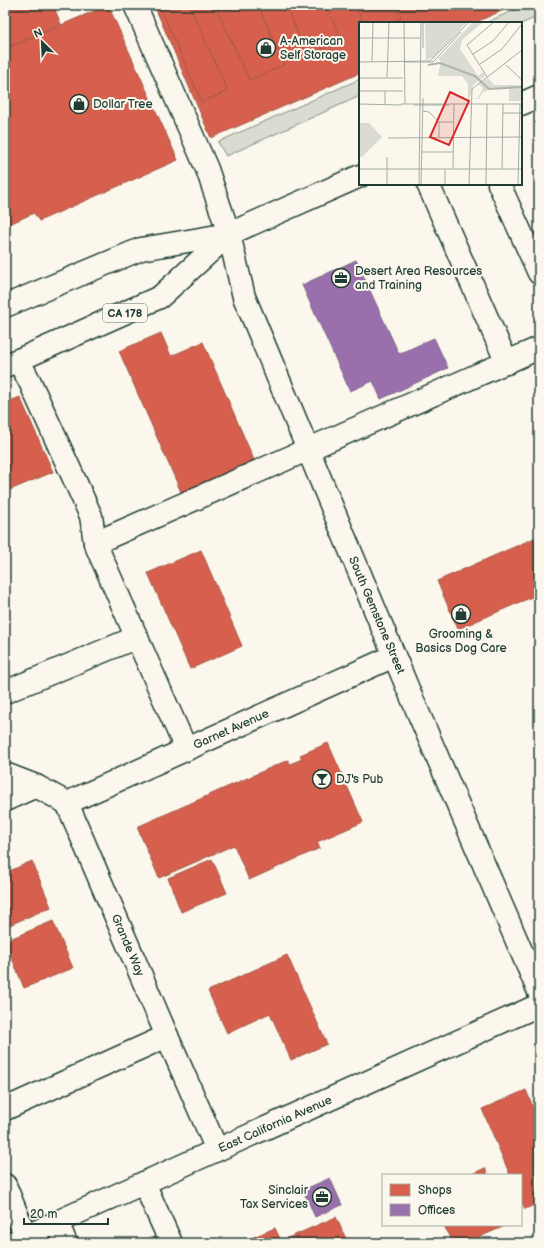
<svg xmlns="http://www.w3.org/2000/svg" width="544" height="1248" viewBox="0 0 544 1248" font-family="'Balsamiq Sans',sans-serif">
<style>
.green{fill:#dbdcd1;stroke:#7d8c82}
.shops{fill:#d6604d;stroke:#9f5646}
.offices{fill:#9970ab;stroke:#746187}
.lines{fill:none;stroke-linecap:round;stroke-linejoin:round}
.minor-casing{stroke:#1f3d34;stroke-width:25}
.major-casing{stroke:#1f3d34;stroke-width:25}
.minor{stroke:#fbf7ec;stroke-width:22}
.major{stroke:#fbf7ec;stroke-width:22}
.labels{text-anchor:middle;stroke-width:4;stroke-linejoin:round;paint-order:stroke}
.shield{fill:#fbf7ec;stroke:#61756b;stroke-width:1}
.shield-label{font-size:11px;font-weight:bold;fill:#1f3d34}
.poi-label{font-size:12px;fill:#1f3d34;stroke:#fbf7ec;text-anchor:start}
.street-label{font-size:12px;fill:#1f3d34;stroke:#fbf7ec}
.inset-river{fill:none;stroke:#adb4aa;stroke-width:2}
.inset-road{fill:none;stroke:#a3ada2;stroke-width:1}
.view{fill:#d62828;fill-opacity:0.15;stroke:#d62828;stroke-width:2}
.inset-edge{fill:none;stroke:#1f3d34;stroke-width:2}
</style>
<rect width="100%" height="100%" fill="#fbf7ec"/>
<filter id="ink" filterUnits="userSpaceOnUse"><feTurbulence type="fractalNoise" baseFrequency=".025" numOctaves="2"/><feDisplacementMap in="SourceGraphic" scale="8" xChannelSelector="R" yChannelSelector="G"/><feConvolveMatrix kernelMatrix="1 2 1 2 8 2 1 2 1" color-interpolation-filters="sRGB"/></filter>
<g filter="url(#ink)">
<g class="green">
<path d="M521,5H539V16L521,24L485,23L521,7Z"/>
<path d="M360,79V96L226,156L218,142Z"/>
</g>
<g class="shops">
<path d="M5,5H53L61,24L5,49Z"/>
<path d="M108,5L178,160L39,221L34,213L5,226V49Z"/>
<path d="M154,5H515L474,23H360V73L211,138Z"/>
<path d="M159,5H189L228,91L202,102Z"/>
<path d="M215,5H258L284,65L249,80Z"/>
<path d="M285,5H326L342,40L308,55Z"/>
<path d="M355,5H395L401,18L390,23H363Z"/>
<path d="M161,333L171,356L203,342L254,460L181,492L119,351Z"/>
<path d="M20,397L53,472L5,492V403Z"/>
<path d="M539,536V594L458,629L437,581Z"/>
<path d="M201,550L242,646L190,669L148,573Z"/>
<path d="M328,743L363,822L317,842L320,848L249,880L234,845L159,878L137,827L288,760L290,764L302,759L300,755Z"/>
<path d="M212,859L227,893L181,912L168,878Z"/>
<path d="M32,861L51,907L5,927V873Z"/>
<path d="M53,921L73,968L24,988L5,941Z"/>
<path d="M287,955L327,1044L291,1060L270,1013L227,1033L208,991Z"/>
<path d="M526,1090L539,1121V1203L525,1209L521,1201V1175H510L482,1109Z"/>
<path d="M485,1168L488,1175H470Z"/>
<path d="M336,1217L348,1243H290L288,1238Z"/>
<path d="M444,1225H507L466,1243H452Z"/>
<path d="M275,1228L282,1243H245L244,1241Z"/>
</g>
<g class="offices">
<path d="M356,260L399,354L434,338L448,368L381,399L373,381L350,391L302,285Z"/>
<path d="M330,1178L342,1205L315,1217L303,1190Z"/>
</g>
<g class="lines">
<defs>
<g id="minor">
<path d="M135,5L207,169L229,234L244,297L253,318L411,696L539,992"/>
<path d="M428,184L507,363"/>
<path d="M499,184L539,273"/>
<path d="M18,360L30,382L91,516L95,543L186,749"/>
<path d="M95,543L539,348"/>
<path d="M5,692L137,637"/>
<path d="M5,774L36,786L67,803L167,1036L217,1150"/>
<path d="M5,800L36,786"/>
<path d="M67,803L394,656"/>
<path d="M5,1109L167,1036"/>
<path d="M144,1183L171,1243"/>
<path d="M5,1185L26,1237"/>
<path d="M57,1222L66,1243"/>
<path d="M12,1243L57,1222L539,1005"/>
</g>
<g id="major">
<path d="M521,104L539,96"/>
<path d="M5,306L141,249L229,234L360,176"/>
<path d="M5,366L160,297L229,234"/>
</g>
</defs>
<use href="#minor" class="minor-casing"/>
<use href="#major" class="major-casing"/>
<use href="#minor" class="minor"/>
<use href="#major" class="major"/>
</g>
</g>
<defs>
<symbol id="shop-ring" viewBox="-11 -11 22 22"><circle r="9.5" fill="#fbf7ec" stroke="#1f3d34" stroke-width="1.5"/><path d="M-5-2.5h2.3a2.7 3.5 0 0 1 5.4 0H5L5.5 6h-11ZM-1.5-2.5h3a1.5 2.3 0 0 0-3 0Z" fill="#1f3d34"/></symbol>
<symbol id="office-ring" viewBox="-11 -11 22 22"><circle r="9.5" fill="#fbf7ec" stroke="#1f3d34" stroke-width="1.5"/><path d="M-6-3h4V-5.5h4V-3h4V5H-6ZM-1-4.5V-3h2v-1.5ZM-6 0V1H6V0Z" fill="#1f3d34"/></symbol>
<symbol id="bar-ring" viewBox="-11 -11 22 22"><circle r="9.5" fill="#fbf7ec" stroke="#1f3d34" stroke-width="1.5"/><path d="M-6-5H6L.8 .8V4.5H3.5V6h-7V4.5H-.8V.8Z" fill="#1f3d34"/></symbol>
</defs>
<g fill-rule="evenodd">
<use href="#shop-ring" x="255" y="37" width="22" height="22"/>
<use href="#shop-ring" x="68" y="93" width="22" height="22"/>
<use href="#office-ring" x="330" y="267" width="22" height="22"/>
<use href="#shop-ring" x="450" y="603" width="22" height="22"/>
<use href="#bar-ring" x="311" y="768" width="22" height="22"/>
<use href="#office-ring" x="311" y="1186" width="22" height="22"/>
</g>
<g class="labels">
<rect class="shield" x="103" y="304" width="44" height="18" rx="3"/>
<g class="shield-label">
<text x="125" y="317">CA 178</text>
</g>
<g class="poi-label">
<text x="280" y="45">A-American<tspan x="280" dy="14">Self Storage</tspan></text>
<text x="93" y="108">Dollar Tree</text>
<text x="355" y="275">Desert Area Resources<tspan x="355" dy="14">and Training</tspan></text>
<text x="461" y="638" text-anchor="middle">Grooming &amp;<tspan x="461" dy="14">Basics Dog Care</tspan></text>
<text x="336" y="783">DJ's Pub</text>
<text x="308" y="1194" text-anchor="end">Sinclair<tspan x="308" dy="14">Tax Services</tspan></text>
</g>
<g class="street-label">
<text transform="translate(377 615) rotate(67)" y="4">South Gemstone Street</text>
<text transform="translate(231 729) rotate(-24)" y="4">Garnet Avenue</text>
<text transform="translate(128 945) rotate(67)" y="4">Grande Way</text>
<text transform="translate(275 1124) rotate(-24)" y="4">East California Avenue</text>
</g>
</g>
<g transform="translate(359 22)">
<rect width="163" height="163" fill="#fbf7ec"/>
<path d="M66,0H108L75,35L67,38ZM114,0H124L103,18L101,27L119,54L124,50L126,54L114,63L110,79H96H109V62L103,54H79L82,39L79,37ZM129,56L135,63H163V79H150V67H131L123,71L120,77H115L119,76L124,66L119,62ZM0,101H10L23,115L3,135H0Z" fill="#dbdcd1"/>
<path class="inset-river" d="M69,43L81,41L116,54L130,67L163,65"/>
<path class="inset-road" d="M45,0L46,82M0,16H62M64,26V0M114,32L134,19L150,0M0,40L71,39L110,0M13,40L14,0M45,40H74L102,10M121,42L143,27L163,2M147,43L163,58M28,55L30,0M128,55L108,23L135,0M0,56H44M0,69H44M0,82L43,83M26,82V69M42,82H163M55,83H91M64,89L70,90L80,100V115M144,91H163M80,100H94M29,116L163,115M63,130H94M0,147H163M94,147L95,82M143,147L144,82M28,163V135M60,163L62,0M62,163L64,76M86,163V147M110,163L113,67L163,28M127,163L128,82M159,163L161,82"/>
<path class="view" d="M91,70L110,79L90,123L71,115Z"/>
<rect width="163" height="163" class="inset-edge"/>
</g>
<rect width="544" height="1248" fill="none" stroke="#fbf7ec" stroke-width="20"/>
<rect x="10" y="10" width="524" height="1228" fill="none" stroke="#1f3d34" stroke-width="1.5" filter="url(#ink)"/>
<rect x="382" y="1174" width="140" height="52" fill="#fbf7ec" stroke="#a3ada2"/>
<rect x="390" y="1184" width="20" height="12" fill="#d6604d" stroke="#a3ada2"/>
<text x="418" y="1194" font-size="12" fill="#1f3d34">Shops</text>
<rect x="390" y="1204" width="20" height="12" fill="#9970ab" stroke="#a3ada2"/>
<text x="418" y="1214" font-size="12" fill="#1f3d34">Offices</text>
<g transform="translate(42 42) rotate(336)" stroke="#fbf7ec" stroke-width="3" paint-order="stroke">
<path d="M0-3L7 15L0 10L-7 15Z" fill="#1f3d34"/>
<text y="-6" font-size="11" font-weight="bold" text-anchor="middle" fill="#1f3d34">N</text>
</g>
<path d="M24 1218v6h84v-6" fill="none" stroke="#1f3d34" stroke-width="2"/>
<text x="30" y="1218" font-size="12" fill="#1f3d34" stroke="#fbf7ec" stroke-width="3" paint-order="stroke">20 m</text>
</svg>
